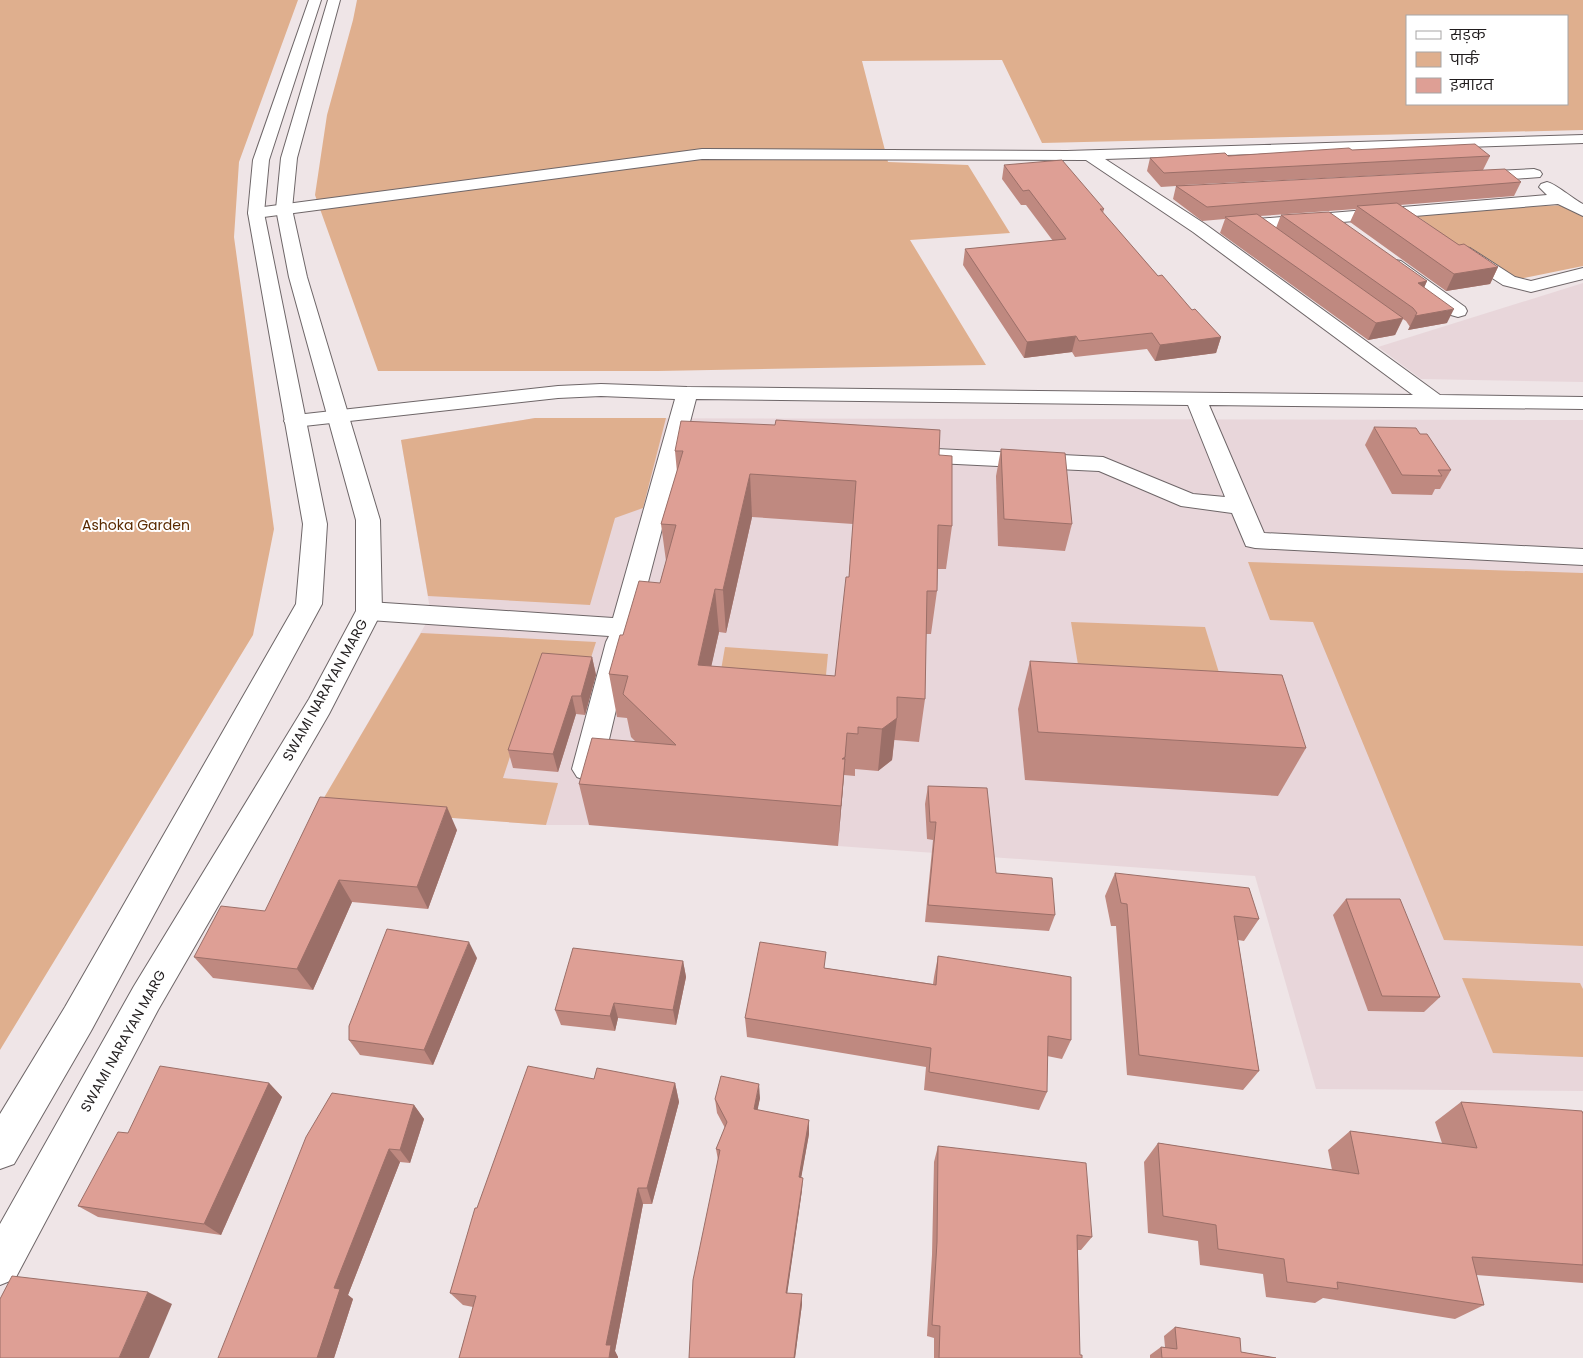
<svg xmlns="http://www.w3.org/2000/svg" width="1583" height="1358" viewBox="0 0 1583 1358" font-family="Poppins,'Noto Sans Devanagari',sans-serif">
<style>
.built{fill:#e8d6da}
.green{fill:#dfaf8e;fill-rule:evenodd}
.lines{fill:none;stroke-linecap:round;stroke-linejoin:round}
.minor-casing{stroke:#6e6668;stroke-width:2}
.secondary-casing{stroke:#6e6668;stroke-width:2}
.minor{fill:#fff;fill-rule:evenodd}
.secondary{fill:#fff;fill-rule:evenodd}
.wall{fill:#bf8980;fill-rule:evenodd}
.shaded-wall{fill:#9b6f68}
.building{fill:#de9f95;stroke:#9b6f68;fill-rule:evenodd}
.labels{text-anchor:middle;stroke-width:4;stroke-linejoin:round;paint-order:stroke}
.park-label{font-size:14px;fill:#5a2a00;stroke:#fff}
.street-label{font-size:14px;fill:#221e1f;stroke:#fff}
</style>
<rect width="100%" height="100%" fill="#efe5e7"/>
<g class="built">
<path d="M1583,283V382L1421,379L1378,347Z"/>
<path d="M535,418L1583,420V1091L1316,1089L1255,876L838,846L589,825H546L318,808L431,615L401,440Z"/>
</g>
<g class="green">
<path d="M0,0H298L239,162L234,237L274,529L253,635L0,1050Z"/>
<path d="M357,0H1583V130L1042,143L1002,60L862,61L888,162L968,165L1010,233L910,240L986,365L658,371H378L315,195L327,115L353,20ZM1407,16H1567V104H1407Z"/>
<path d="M1567,205L1583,212V266L1509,281L1410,211Z"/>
<path d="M535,418H666L643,508L615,518L590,605L428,596L401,440Z"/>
<path d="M1248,562L1583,573V946L1444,940L1313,622L1270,620Z"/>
<path d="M1071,622L1205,627L1224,689L1081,683Z"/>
<path d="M421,633L596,642L588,667L540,666L503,778L558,783L546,825L318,808Z"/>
<path d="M725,647L828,654L823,707L716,699Z"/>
<path d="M1462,978L1580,983L1583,989V1057L1493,1053Z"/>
</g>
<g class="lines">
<defs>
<g id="minor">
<path d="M1583,135V143L1105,159L1205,224L1440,395L1583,397V409L1209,405L1264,533L1583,549V565L1255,548L1246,546L1232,513L1181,506L1099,471L916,462L908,460L905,455L908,450L916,448L1103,457L1193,494L1225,497L1188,405L696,399L636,628L632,635L629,636L632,642L602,769L597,777L587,781L577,777L572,769L606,642L609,636L369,620L360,617L356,611L360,605L369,602L613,618L675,399L601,396L558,398L295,427L287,426L284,421L287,416L558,386L601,384L687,387L1413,395L1193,232L1086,160L702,159L256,218L250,217L248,213L250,209L256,208L702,149L1067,151Z"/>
<path d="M1534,169L1540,171L1542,174L1540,177L1475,182L1469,180L1467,177L1469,174L1475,172Z"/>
<path d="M1547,182C1556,184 1573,199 1583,204V216L1558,204L1233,231L1227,230L1225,226L1227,222L1233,221L1547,195L1539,187L1541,184Z"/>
<path d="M1464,247L1470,248L1515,277L1531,281L1583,268V279L1531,292L1503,285L1458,256L1455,252L1458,248Z"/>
<path d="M1395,260L1401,261L1465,307L1467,311L1465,315L1458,317L1451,315L1389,269L1386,265L1389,261Z"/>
</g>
<g id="secondary">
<path d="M309,0H321L269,160L264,213L327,524L322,604L91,1031L14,1164L0,1169V1114L65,1007L296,604L303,524L248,213L253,160Z"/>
<path d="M328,0H340L297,158L292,209L307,277L380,520L382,611L329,714L158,1010L15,1279L0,1285V1224L134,986L309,699L356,611V520L289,277L276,209L281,158Z"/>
</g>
</defs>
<use href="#minor" class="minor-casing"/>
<use href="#secondary" class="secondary-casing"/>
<use href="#minor" class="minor"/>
<use href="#secondary" class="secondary"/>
</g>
<g class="wall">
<path d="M1352,150L1490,156L1483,170L1184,185L1521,182L1514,196L1400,205L1459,245L1498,267L1490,284L1446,291L1350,222L1356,209L1260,216L1276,228L1281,215L1427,281L1424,287L1447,323L1408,330L1410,327L1406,321L1403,319L1395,335L1368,340L1220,233L1225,219L1202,221L1173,199L1176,186L1161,187L1147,171L1150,158L1228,156Z"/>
<path d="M1004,165L1104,209L1103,213L1158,276L1192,310L1221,337L1216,353L1155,361L1147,349L1075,357L1072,352L1024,358L963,265L965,249L1053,241L1026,205H1021L1002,179Z"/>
<path d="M1374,427L1420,434L1451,470L1440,489H1435L1432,495L1392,494L1365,445Z"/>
<path d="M1001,449L1072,524L1065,551L998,546L996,476Z"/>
<path d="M675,451L939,455L952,526L946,569H938L937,591L931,634H926L925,699L919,742L894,740L892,760L878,771L855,769V776L844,775L838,846L589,825L579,784L636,742L631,737L627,718L617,717L609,674L623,635L660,583L666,561L661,524L677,472ZM752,517L853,524L849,577L835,676L711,666L719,632L726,633Z"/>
<path d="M592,657L596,675L585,715L576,714L558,772L513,768L508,750Z"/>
<path d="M1030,661L1306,748L1278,796L1025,780L1018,709Z"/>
<path d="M928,786L996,873L1055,915L1049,931L925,922L933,840L927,839L925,804Z"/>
<path d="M457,830L428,909L352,902L313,990L213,978L194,957L265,911Z"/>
<path d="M1115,873L1259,919L1244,941L1238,940L1259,1071L1243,1090L1127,1075L1116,926H1111L1105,896Z"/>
<path d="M1346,899L1440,997L1424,1012L1368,1011L1333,915Z"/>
<path d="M938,956L1071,1040L1062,1059L1047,1056V1092L1039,1110L924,1090L926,1067L747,1037L745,1018L825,968L933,984L934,977Z"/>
<path d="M477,958L433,1065L360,1055L349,1040Z"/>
<path d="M683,961L686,977L676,1025L618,1018L615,1031L561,1025L555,1010Z"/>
<path d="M594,1079L675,1083L679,1102L652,1204H643L615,1351L618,1357V1358H459L473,1307L463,1305L450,1293L477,1208Z"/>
<path d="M269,1083L282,1097L221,1235L98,1217L78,1206L128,1133Z"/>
<path d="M760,1098L757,1110L809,1120V1134L801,1177L802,1190L787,1293L802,1304L795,1358H689L718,1160L716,1149L725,1128L717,1113L715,1099Z"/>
<path d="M1461,1102L1583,1114V1283L1476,1275L1484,1305L1455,1319L1323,1298L1315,1303L1266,1297L1263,1274L1200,1265L1198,1241L1148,1233L1144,1162L1158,1143L1332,1170L1328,1150L1350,1131L1442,1143L1435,1122Z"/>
<path d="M414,1105L424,1119L410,1163L400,1162L348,1295L353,1299L334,1358H218Z"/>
<path d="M938,1146L1092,1237L1081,1250H1078L1080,1355L1082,1358H934V1338L927,1336L932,1255L934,1162Z"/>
<path d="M1175,1327L1241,1352L1276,1358H1150V1355L1161,1347H1165L1164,1336Z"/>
</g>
<g class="shaded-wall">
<path d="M1498,267L1490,284L1446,291L1454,274Z"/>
<path d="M1427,281L1421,295L1418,283Z"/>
<path d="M1454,309L1447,323L1408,330L1415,316Z"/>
<path d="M1403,318L1395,335L1368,340L1376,323Z"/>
<path d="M1076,336L1072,352L1024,358L1027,342Z"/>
<path d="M1221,337L1216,353L1155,361L1160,345Z"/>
<path d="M750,474L752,517L726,633L723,590Z"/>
<path d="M715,589L719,632L702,708L698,665Z"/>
<path d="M592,657L596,675L585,715L581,696Z"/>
<path d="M572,696L576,714L558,772L553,754Z"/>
<path d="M897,718L892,760L878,771L882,729Z"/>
<path d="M847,733L844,775L838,846L841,799L842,759Z"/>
<path d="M447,807L457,830L428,909L417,887Z"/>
<path d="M339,880L352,902L313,990L297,969Z"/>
<path d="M469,942L477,958L433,1065L424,1050Z"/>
<path d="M683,961L686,977L676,1025L673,1010Z"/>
<path d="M614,1003L618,1018L615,1031L610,1016Z"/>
<path d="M269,1083L282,1097L221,1235L204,1224Z"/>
<path d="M675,1083L679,1102L652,1204L647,1188Z"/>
<path d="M759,1084L760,1098L755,1123L754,1109Z"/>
<path d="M414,1105L424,1119L410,1163L400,1150Z"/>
<path d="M809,1120V1134L799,1190V1177Z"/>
<path d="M389,1149L400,1162L348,1295L353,1299L334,1358H317L334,1288Z"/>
<path d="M803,1178L802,1190L786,1302V1293Z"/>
<path d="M638,1188L643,1204L615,1351L618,1357V1358H609L606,1345Z"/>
<path d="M148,1292L172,1304L149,1358H119Z"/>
<path d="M802,1294V1304L795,1358H794Z"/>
</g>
<g class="building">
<path d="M1475,144L1490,156L1164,173L1150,158L1225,153L1228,156L1349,148L1352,150Z"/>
<path d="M1062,160L1104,209H1100L1158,276L1162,275L1192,310L1195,309L1221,337L1160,345L1152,333L1079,341L1076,336L1027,342L965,249L1066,239L1029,190L1023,191L1004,165Z"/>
<path d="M1505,169L1521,182L1207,207L1176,186Z"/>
<path d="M1397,203L1459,245L1464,244L1498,267L1454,274L1357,206Z"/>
<path d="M1329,212L1427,281L1418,283L1454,309L1415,316L1417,313L1413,308L1281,215Z"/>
<path d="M1257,214L1403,318L1376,323L1225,217Z"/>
<path d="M776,420L940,430L939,455L952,456V526L938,525L937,591H927L925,699L897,697V718L882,729L858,727V734L847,733L845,757L842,759H845L841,806L579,784L592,738L676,745L623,694L628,676L609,674L620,635H623L639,581L660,583L676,525L661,524L683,451H675L681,421L775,425ZM750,474L856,481L849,577H846L835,676L698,665L715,589L723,590Z"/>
<path d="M1374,427L1416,428L1420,434H1427L1451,470H1438L1442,476L1402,475Z"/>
<path d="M1001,449L1065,453L1072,524L1004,519Z"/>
<path d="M542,653L592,657L581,696H572L553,754L508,750Z"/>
<path d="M1030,661L1282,675L1306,748L1038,732Z"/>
<path d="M928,786L987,788L996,873L1052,878L1055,915L928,905L936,822H930Z"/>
<path d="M320,797L447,807L417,887L339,880L297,969L194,957L221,906L265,911Z"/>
<path d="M1115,873L1249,888L1259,919L1234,916L1259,1071L1139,1055L1127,904L1121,903Z"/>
<path d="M1346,899H1400L1440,997L1382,996Z"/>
<path d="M387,929L469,942L424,1050L349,1040V1026Z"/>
<path d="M760,942L826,952L824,968L936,985L938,956L1071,977V1040L1048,1036L1047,1092L929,1072L931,1048L745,1018Z"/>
<path d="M573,948L683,961L673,1010L614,1003L610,1016L555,1010Z"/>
<path d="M160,1066L269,1083L204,1224L78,1206L118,1132L128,1133Z"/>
<path d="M528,1066L594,1079L597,1068L675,1083L647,1188H638L606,1345H611L609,1358H459L476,1296L450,1293L475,1208H477Z"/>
<path d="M721,1076L759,1084L754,1109L809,1120L799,1177L803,1178L786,1293L802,1294L794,1358H689L693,1280L720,1150L716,1149L727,1122L715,1099Z"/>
<path d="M332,1093L414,1105L400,1150L389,1149L334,1288L340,1289L317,1358H218L306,1137Z"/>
<path d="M1461,1102L1582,1111L1583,1114V1265L1472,1257L1484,1305L1337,1282L1338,1289L1287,1282L1284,1259L1218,1249L1216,1225L1163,1216L1158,1143L1359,1174L1350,1131L1477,1148Z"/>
<path d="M938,1146L1086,1163L1092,1237L1077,1235L1080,1355H1082V1358H939L940,1326L932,1325L937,1242Z"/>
<path d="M12,1276L148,1292L119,1358H0V1299Z"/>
<path d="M1175,1327L1240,1338L1241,1352L1276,1358H1162L1161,1347L1177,1349Z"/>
</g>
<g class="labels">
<g class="park-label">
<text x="136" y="530">Ashoka Garden</text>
</g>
<g class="street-label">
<text transform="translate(325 690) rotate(-61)" y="5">SWAMI NARAYAN MARG</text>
<text transform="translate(123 1041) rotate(-61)" y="5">SWAMI NARAYAN MARG</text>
</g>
</g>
<rect x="1406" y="15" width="162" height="90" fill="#ffffff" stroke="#a7a5a5"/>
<rect x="1416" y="31" width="25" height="8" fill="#ffffff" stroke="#a7a5a5"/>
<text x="1450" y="40" font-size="15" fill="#221e1f">सड़क</text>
<rect x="1416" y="52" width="25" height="15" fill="#dfaf8e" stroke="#a7a5a5"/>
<text x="1450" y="65" font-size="15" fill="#221e1f">पार्क</text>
<rect x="1416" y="78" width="25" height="15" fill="#de9f95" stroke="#a7a5a5"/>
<text x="1450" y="90" font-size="15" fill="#221e1f">इमारत</text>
</svg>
